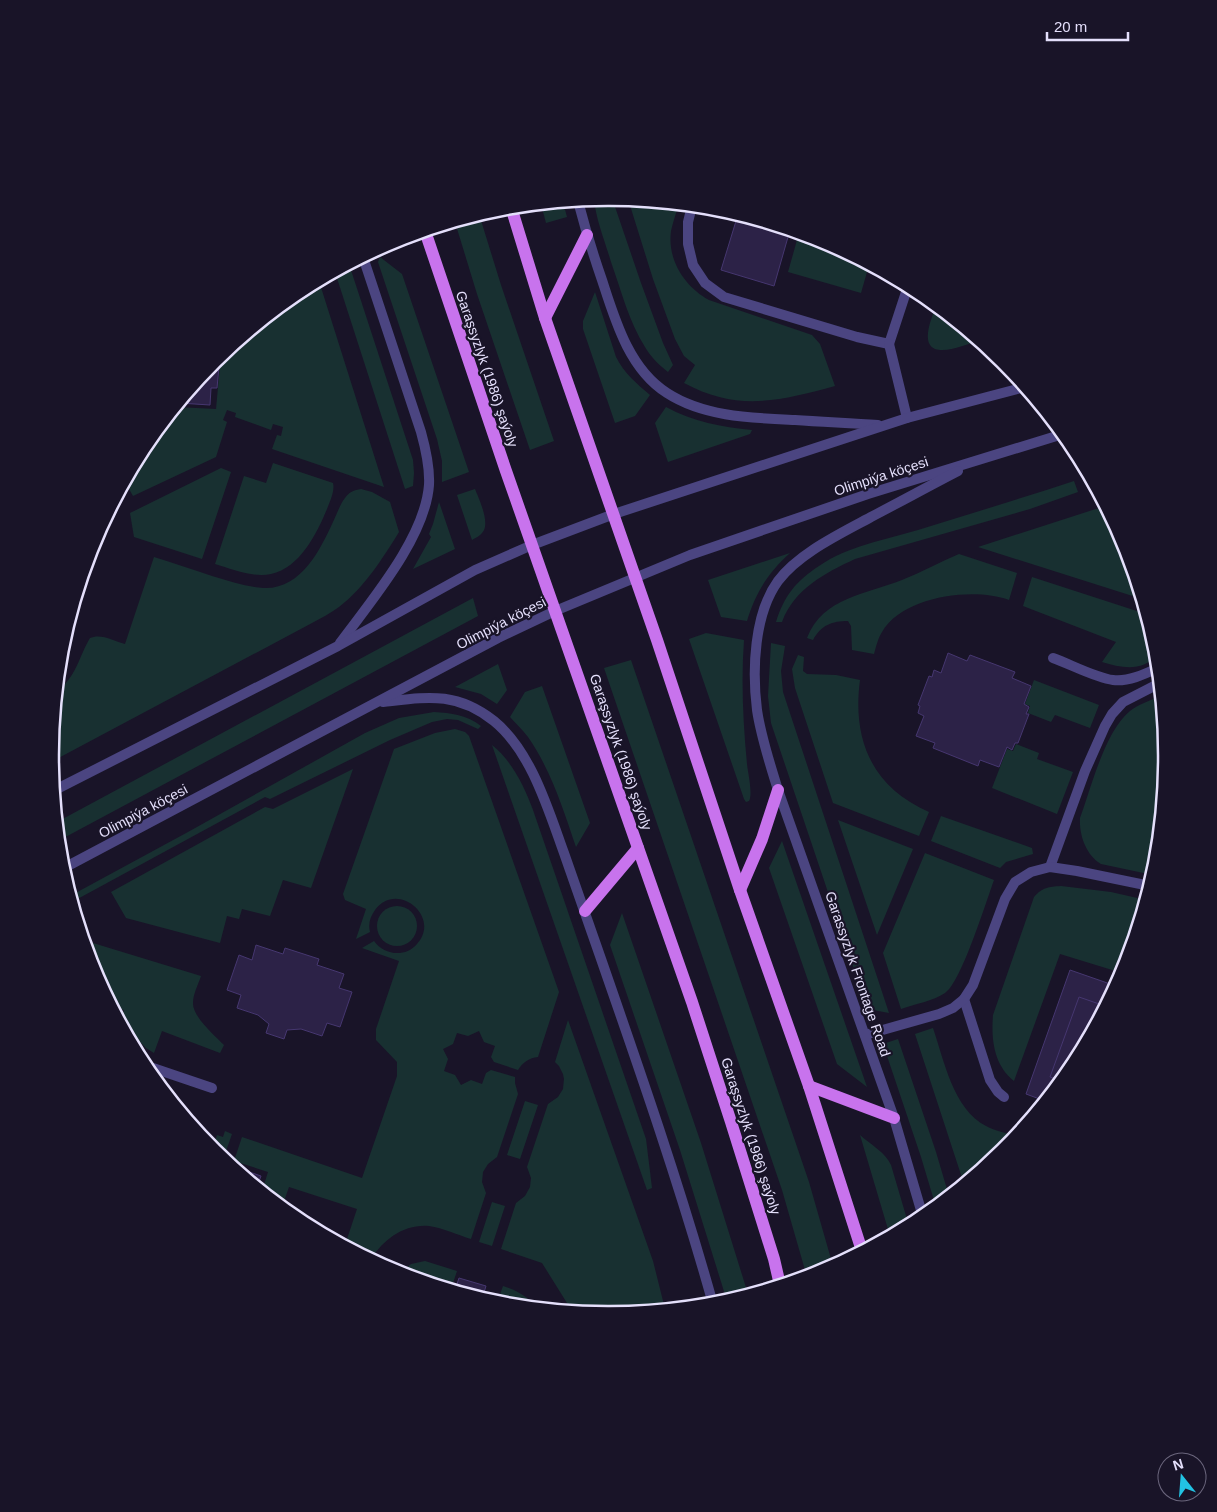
<svg xmlns="http://www.w3.org/2000/svg" width="1217" height="1512" viewBox="0 0 1217 1512" font-family="Helvetica,sans-serif">
<style>
.green{fill:#183031}
.building{fill:#2c2247;stroke:#463770}
.lines{fill:none;stroke-linecap:round;stroke-linejoin:round}
.service{stroke:#4b4581;stroke-width:10}
.minor{stroke:#4b4581;stroke-width:10}
.primary{stroke:#c873ed;stroke-width:12}
.labels{text-anchor:middle;stroke-width:4.5;stroke-linejoin:round;paint-order:stroke}
.street-label{font-size:14px;fill:#e4dffb;stroke:#191428}
.rim{fill:none;stroke:#e4dffb;stroke-width:2.5}
</style>
<rect width="100%" height="100%" fill="#191428"/>
<g class="green">
<path d="M612,198L641,283L663,343L673,365L668,372C659,365 651,357 645,347C629,322 621,290 611,262C605,241 596,220 594,199Z"/>
<path d="M628,199L679,204C676,213 673,222 671,231C667,260 685,287 709,300L812,335L820,344L835,386C779,401 738,412 684,383L695,365L684,356L675,339L653,279Z"/>
<path d="M563,202L567,217L546,223L541,204Z"/>
<path d="M479,214L501,285L554,441L530,450L477,294L455,222Z"/>
<path d="M799,233L822,240L869,265L861,293L788,272Z"/>
<path d="M380,257L402,274L469,472L442,482V461L437,439L378,262Z"/>
<path d="M349,264L413,460L414,473L413,486L405,489L335,272Z"/>
<path d="M319,281L384,487L272,449L277,435L281,436L283,427L273,424L271,430L235,417L236,413L227,410L223,420L227,422L216,457L133,496L125,482L144,445L176,407L216,409L221,355L298,291Z"/>
<path d="M595,292L616,357C624,373 637,384 650,395L635,416L615,423L583,329V321Z"/>
<path d="M936,306L979,341C963,345 925,363 928,333C929,324 933,314 936,306Z"/>
<path d="M666,407C694,422 721,427 752,430L750,434L668,462L655,423Z"/>
<path d="M273,463L333,483C335,491 330,501 327,509C317,533 300,568 271,574C253,578 232,569 215,564L244,476L266,483Z"/>
<path d="M221,468L231,472L202,559L134,537L130,513Z"/>
<path d="M1074,481L1078,492L1030,509L855,559C825,573 794,589 782,622H776C784,596 796,581 819,566C848,546 885,540 918,530C970,514 1022,498 1074,481Z"/>
<path d="M361,489L372,492L390,502L399,532C383,558 364,588 339,607C331,613 321,618 312,623L51,762L50,756L56,691C76,679 79,656 90,638C101,633 114,641 125,644L154,557C173,563 192,569 212,576C229,581 246,587 263,588C301,590 320,550 333,522C337,514 340,504 345,498C349,492 354,490 361,489Z"/>
<path d="M475,489C479,499 491,524 482,533C480,536 475,538 472,540L457,495Z"/>
<path d="M439,502L455,549L413,569L431,537L429,534L433,524Z"/>
<path d="M1105,506L1125,543L1142,599L978,547Z"/>
<path d="M106,517C110,527 105,537 94,540Z"/>
<path d="M790,553C768,573 756,592 747,621L721,617L708,580Z"/>
<path d="M959,554L1017,573L1009,600C973,587 903,596 882,632C878,638 876,647 874,654L852,650L851,626L848,621C832,621 821,625 813,640L807,638C823,597 867,594 902,580C922,572 940,562 959,554Z"/>
<path d="M1032,577L1146,614L1156,647L1157,655C1142,672 1122,668 1102,662L1116,642L1023,606Z"/>
<path d="M473,598L478,616L58,841L57,822Z"/>
<path d="M706,633L744,640C741,681 743,722 747,764C748,773 753,794 749,801L746,802L744,799L689,639Z"/>
<path d="M771,643L785,646L781,671L783,692L889,1013L873,1010L866,1005L771,723L768,696Z"/>
<path d="M798,655L804,657L803,671L807,674L836,675L860,680C852,740 872,787 929,812L919,836L833,803L795,688L792,669Z"/>
<path d="M631,660L809,1182L833,1266L822,1272L807,1277L782,1190L604,668Z"/>
<path d="M498,664L507,690L497,704L481,694L455,687Z"/>
<path d="M1034,680L1099,705L1090,728L1055,715L1051,722L1028,713L1030,706L1025,704Z"/>
<path d="M542,686L590,823L576,847C563,809 551,770 528,737C523,730 516,724 510,717L525,692Z"/>
<path d="M1161,696L1167,756L1156,865L1153,875L1101,864C1086,855 1079,835 1080,818C1091,788 1105,731 1130,711C1139,704 1151,700 1161,696Z"/>
<path d="M434,712C451,713 467,715 481,726L478,729L458,720L447,719L432,722L390,740L270,799L265,797L72,902L70,896L188,832L365,733L399,718Z"/>
<path d="M455,729L465,732L469,736L559,992L538,1057C529,1058 523,1062 518,1070L494,1062L491,1057L495,1046L484,1042L479,1031L468,1036L457,1033L453,1044L443,1049L448,1059L444,1071L455,1075L461,1085L471,1080L482,1084L486,1073L491,1070L515,1077V1083L518,1094L497,1157L488,1164L483,1172L482,1182L486,1193L471,1239C458,1235 443,1228 429,1226C404,1224 384,1239 371,1259L345,1245L357,1209L289,1187L282,1207L262,1191L268,1172L234,1161L242,1137L362,1178L397,1076V1062L376,1040V1029L399,961L362,948L374,941C384,955 405,958 417,944C442,916 396,880 375,910C370,917 368,924 370,932L356,939L366,909L345,900L343,894L394,749L435,733Z"/>
<path d="M1016,744L1039,753L1037,759L1073,772L1057,814L992,788L1007,749L1013,751Z"/>
<path d="M492,745C512,761 524,786 533,810L646,1139L652,1188L647,1190Z"/>
<path d="M353,769L311,888L283,880L270,916L242,909L239,919L227,916L220,943L126,918L111,892L265,807L273,809Z"/>
<path d="M941,816L1032,848L1033,854L1006,862L1000,868L931,841Z"/>
<path d="M838,820L913,849L877,935Z"/>
<path d="M782,841L867,1087L837,1064L769,868Z"/>
<path d="M925,853L994,880C986,902 961,983 945,993C933,1001 915,1004 901,1009L883,953Z"/>
<path d="M1061,886L1111,892L1146,900L1122,973L1060,954L1014,1081C994,1065 991,1040 993,1015L1034,897C1043,887 1048,887 1061,886Z"/>
<circle cx="397" cy="926" r="20"/>
<path d="M622,913L701,1143L748,1294L727,1301L680,1150L610,945Z"/>
<path d="M93,943L201,976C198,985 193,994 193,1003C192,1016 215,1036 224,1045L220,1053L162,1031L154,1053L146,1048L120,1021L124,1010L120,1009L117,1015L92,969L86,950Z"/>
<path d="M568,1020L653,1261L665,1309L608,1314L572,1311L542,1263L501,1249L516,1203L525,1196L530,1187L531,1178L527,1167L548,1104L558,1097L563,1089L564,1079L563,1074L559,1066L555,1062Z"/>
<path d="M933,1028C944,1060 953,1109 986,1126C995,1131 1006,1133 1016,1136L1003,1151L964,1184L915,1034Z"/>
<path d="M898,1039L936,1152L949,1196L936,1207L921,1157L883,1044Z"/>
<path d="M525,1101L538,1105L520,1159L507,1155Z"/>
<path d="M225,1131L232,1134L224,1157L213,1151L206,1141L214,1144L217,1135L223,1137Z"/>
<path d="M860,1135C870,1144 886,1153 891,1165L909,1226L890,1236Z"/>
<path d="M492,1202L505,1206L492,1246L479,1242Z"/>
<path d="M425,1261L457,1271L451,1289L400,1273L411,1264Z"/>
<path d="M503,1286C517,1291 526,1295 535,1307L497,1303Z"/>
</g>
<g class="building">
<path d="M729,212L790,230L774,286L721,270L736,221Z"/>
<path d="M220,356L217,388H211L210,405L179,403L214,361Z"/>
<path d="M948,653L967,661L970,655L1015,672L1012,678L1031,686L1024,704L1029,707L1026,714H1029L1018,743H1015L1012,750L1007,747L999,767L980,760L978,766L933,748L935,743L916,736L924,716L918,713L920,706L918,705L929,676L932,677L934,670L941,673Z"/>
<path d="M256,945L283,954L285,948L319,959L317,965L344,974L339,988L352,992L340,1027L327,1023L322,1036L301,1029L287,1030L284,1039L266,1033L269,1024L258,1015L237,1008L241,995L227,990L239,955L252,960Z"/>
<path d="M1070,970L1116,986L1073,1067L1045,1101L1026,1094Z"/>
<path d="M1079,997L1105,1006L1073,1067L1061,1081L1050,1077Z"/>
<path d="M232,1166L261,1176L257,1187Z"/>
<path d="M459,1278L486,1286L482,1299L455,1290Z"/>
</g>
<g class="lines">
<g class="service">
<path d="M692,206L688,222V244L693,265L705,283L724,297L857,337L889,344L908,286"/>
<path d="M889,344L907,418"/>
<path d="M1053,658C1070,664 1096,678 1113,680C1128,682 1145,674 1158,668"/>
<path d="M1050,867L1085,771L1105,726L1112,714L1123,702L1160,683"/>
<path d="M964,999L990,1080L998,1092L1004,1097"/>
<path d="M142,1062L150,1067L212,1088"/>
</g>
<g class="minor">
<path d="M578,201C585,228 593,254 602,280C615,320 629,369 667,393C704,417 752,418 795,420C823,422 850,423 878,425"/>
<path d="M340,643C371,601 425,538 429,485C430,467 426,450 421,432L363,257"/>
<path d="M383,702C427,697 456,691 494,721C531,751 548,809 564,853C576,887 588,921 600,956C640,1071 680,1186 713,1304"/>
<path d="M53,791L338,646L475,570L532,545L614,514L907,418L1025,387"/>
<path d="M62,869L498,638L555,611L690,555L868,494L1063,434"/>
<path d="M865,1035L939,1014L953,1008L964,999L973,985L1005,899L1015,882L1031,872L1050,867L1077,871L1150,886"/>
<path d="M923,1217L894,1118L778,790C770,764 761,737 757,710C752,670 754,614 778,581C799,553 840,534 871,517C900,502 929,486 958,471"/>
</g>
<g class="primary">
<path d="M511,207L545,318L657,640L740,890L809,1086L862,1251"/>
<path d="M425,231L506,471L692,1002L731,1122L774,1259L780,1285"/>
<path d="M545,318L587,235"/>
<path d="M740,890L762,839L778,790"/>
<path d="M585,911L638,848"/>
<path d="M809,1086L894,1118"/>
</g>
</g>
<g class="labels">
<g class="street-label">
<text transform="translate(487 369) rotate(71)" y="5">Garaşsyzlyk (1986) şaýoly</text>
<text transform="translate(881 476) rotate(-18)" y="5">Olimpiýa köçesi</text>
<text transform="translate(501 623) rotate(-27)" y="5">Olimpiýa köçesi</text>
<text transform="translate(621 752) rotate(71)" y="5">Garaşsyzlyk (1986) şaýoly</text>
<text transform="translate(143 811) rotate(-28)" y="5">Olimpiýa köçesi</text>
<text transform="translate(858 974) rotate(71)" y="5">Garassyzlyk Frontage Road</text>
<text transform="translate(751 1136) rotate(72)" y="5">Garaşsyzlyk (1986) şaýoly</text>
</g>
</g>
<path d="M0 0H1217V1512H0ZM608 206H609A549 549 0 0 1 1158 755V757A549 549 0 0 1 609 1306H608A549 549 0 0 1 59 757V755A549 549 0 0 1 608 206Z" fill="#191428" fill-rule="evenodd"/>
<path class="rim" d="M608 206H609A549 549 0 0 1 1158 755V757A549 549 0 0 1 609 1306H608A549 549 0 0 1 59 757V755A549 549 0 0 1 608 206Z"/>
<g transform="translate(1182 1477) rotate(343)"><circle r="24" fill="#191428" stroke="#6a657c"/>
<path d="M0-4L9 19L0 12L-9 19Z" fill="#22c3e3"/>
<text y="-8" font-size="14" font-weight="bold" text-anchor="middle" fill="#e4dffb">N</text>
</g>
<path d="M1047 32v8h81v-8" fill="none" stroke="#e4dffb" stroke-width="2.5"/>
<text x="1054" y="32" font-size="15" fill="#e4dffb" stroke="#191428" stroke-width="4" paint-order="stroke">20 m</text>
</svg>
